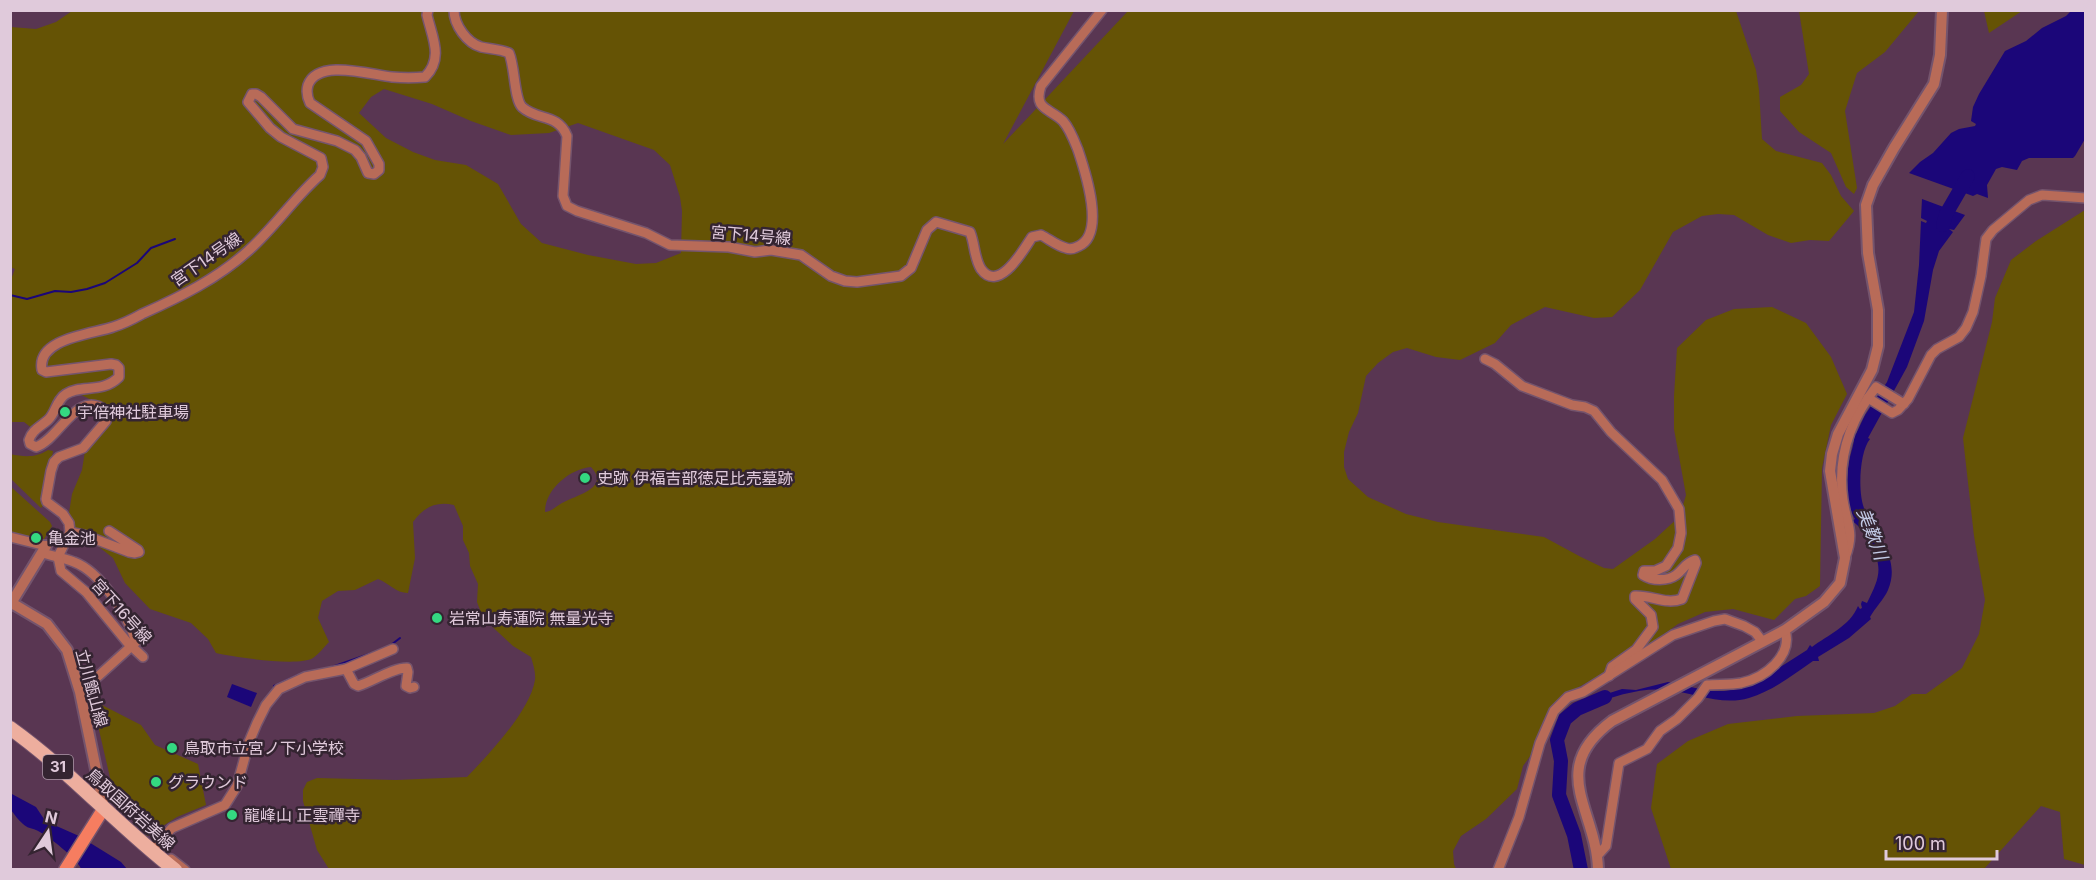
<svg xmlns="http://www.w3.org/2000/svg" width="2096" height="880" viewBox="0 0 2096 880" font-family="Inter,'Noto Sans JP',sans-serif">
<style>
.green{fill:#655305;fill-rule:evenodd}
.water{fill:#1b0679}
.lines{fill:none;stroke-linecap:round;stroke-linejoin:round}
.stream{stroke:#1b0679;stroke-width:2}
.river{stroke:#1b0679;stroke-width:14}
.minor-casing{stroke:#74546d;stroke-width:12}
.tertiary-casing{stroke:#74546d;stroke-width:14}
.secondary-casing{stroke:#74546d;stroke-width:15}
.primary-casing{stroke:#74546d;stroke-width:16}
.minor{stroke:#b86b58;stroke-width:9}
.tertiary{stroke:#b86b58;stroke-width:10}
.secondary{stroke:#f67d60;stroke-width:12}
.primary{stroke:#edae9e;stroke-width:14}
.poi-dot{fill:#34d881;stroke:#342431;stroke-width:2}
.labels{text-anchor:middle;stroke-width:5;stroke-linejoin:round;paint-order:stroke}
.shield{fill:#342431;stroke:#ac98a8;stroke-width:1.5}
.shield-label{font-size:15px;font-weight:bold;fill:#e0cadb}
.street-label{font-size:16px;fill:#e0cadb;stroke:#342431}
.poi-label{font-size:16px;fill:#e0cadb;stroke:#342431;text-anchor:start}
.water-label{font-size:18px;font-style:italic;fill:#c3cae6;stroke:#342431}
</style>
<rect width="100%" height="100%" fill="#593652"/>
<g class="green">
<path d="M72,11H1074L1003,144L1128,11H1736L1756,70L1759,90L1762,139L1776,151L1822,163L1831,175L1841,196L1854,211L1829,241L1810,240L1791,243L1768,235L1734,215L1718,214L1702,216L1673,232L1640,290L1612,317L1594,318L1545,307L1511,325L1495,343L1460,360L1436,357L1407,348L1393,352L1378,363L1366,376L1358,413L1349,432L1344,452V467L1348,479L1368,497L1406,514L1438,522L1544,537L1581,557L1604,568L1613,569L1655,539L1680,516L1686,495L1674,429V396L1677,348L1706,320L1734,309L1772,307L1806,323L1831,357L1847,394L1831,425L1822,468L1820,586L1806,596L1795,599L1774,620L1733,609L1705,612L1678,624L1629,659L1568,693L1548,711L1533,752L1523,766L1517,789L1486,819L1461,836L1453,851L1454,864L1456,869H329L317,850L303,801V790L307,782L317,778L396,780L467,777C489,754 530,711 535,680C536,673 533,664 531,657L513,646L483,618L477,602L478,584L470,566L469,553L463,540V526L454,505C436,501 424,507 413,522L415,558L408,593C396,593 389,583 378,579L355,590L338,591L322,601L318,618L329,642C324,647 319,654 313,658C298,667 234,657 216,653L208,639L191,623L150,609L125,583L113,558L94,543L79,538L69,513L72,494L82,470L85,451L107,425L104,406L71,390L50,415L33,429L24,422H11L10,282L15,269L10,267L11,27L36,29L56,22ZM384,89L432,104L471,121L511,135L549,133L578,123L654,150L670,165L680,197L682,211L681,253L656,263L636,264L588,255L542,243L521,224L498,184L466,165L435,160L413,152L386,138L359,113L371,97ZM591,467C611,488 576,495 562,503C556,506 553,511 545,512C545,489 570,469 591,467Z"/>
<path d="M1799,11H1919L1885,52L1857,73L1845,111L1857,188L1854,194L1846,187L1831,153L1799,132L1780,111V97L1801,85L1809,74Z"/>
<path d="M1984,11V10L2022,11L1989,33Z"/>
<path d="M2085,210V865L2064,859L2060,812L2041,806L1984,869H1671L1651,808L1657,764L1688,741L1728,724L1797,716L1874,713L1895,706L1912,694H1926L1962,668L1979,634L1985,600L1974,536L1963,438L1992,322L1995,298L2011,260L2036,241Z"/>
<path d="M48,450L53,451L44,499L45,503L41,508L11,479L10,454C25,457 35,458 48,450Z"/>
<path d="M10,486L50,522L52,526L44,539L40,541L11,534Z"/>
<path d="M102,705L141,725L155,745L198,764L206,805L177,817L147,836L115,799L99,730Z"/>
</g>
<g class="water">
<path d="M2071,11H2086L2085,139L2075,156L2073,158H2029L2022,161L2017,170L2002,167L1996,169L1987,185L1988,198L1977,194L1973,196L1909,173L1920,162L1933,153L1951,133L1959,129L1975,126L1976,124L1971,121L1973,107L1979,94L2005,51L2026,41L2042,28L2066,16Z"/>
<path d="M1922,199L1965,215L1954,230L1949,229L1953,232L1939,251L1933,270L1924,321L1907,367L1868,438L1870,439C1859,452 1857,498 1866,512L1868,511C1877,538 1901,559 1888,590C1884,599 1875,608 1870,617L1871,619L1849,638L1818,657L1819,661H1813C1793,675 1772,691 1749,698C1722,706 1694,693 1667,690C1642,687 1614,696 1591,705L1588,700L1622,689L1636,690L1668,682L1709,691H1724L1737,689L1768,675L1807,650L1810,645L1812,647C1828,635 1850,626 1858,606L1860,609L1862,608L1861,604L1862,601L1867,603C1879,579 1884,568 1870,544C1865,534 1861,527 1852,521L1855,519C1845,503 1846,475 1850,457C1852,449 1855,442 1854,433L1856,434L1865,415L1887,382L1914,312L1919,265L1921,221L1926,223L1927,221L1921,218Z"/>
<path d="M232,684L257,693L251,707L227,697Z"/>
<path d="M10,793L36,807L44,819L52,824L79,836L121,862L127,869H81C79,860 46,834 36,830C31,828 27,828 23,824C18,820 15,815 11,810Z"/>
</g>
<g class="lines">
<g class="stream">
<path d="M10,295L27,299L55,291L71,292L87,289L105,283L137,263L151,248L175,239"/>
<path d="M391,645L400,638"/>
<path d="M329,668L372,653"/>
<path d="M274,686L298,675"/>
</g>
<g class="river">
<path d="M1943,225L1946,214L1968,176"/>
<path d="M1581,870L1574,835L1559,795L1561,761L1557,740L1565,719L1577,709L1605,697"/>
</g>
<defs>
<g id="minor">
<path d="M454,10C454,25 467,43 481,47C490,49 500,49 509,53C515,66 514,99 522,107C537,121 558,113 567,136L563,196L567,206L577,211L646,233L670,245L729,247L755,252L771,250L801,255L831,276L845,281L857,282L901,276L911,268L927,230L936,222L970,232C975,244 974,258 981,269C999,294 1024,249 1032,237L1041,235C1049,239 1057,246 1066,248C1071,250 1075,248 1079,246C1106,233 1085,171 1078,150C1074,140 1070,129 1063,121C1050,108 1033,110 1041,86L1102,10"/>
<path d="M1485,359L1495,364L1522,386L1572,405L1585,407L1594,411L1611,432L1662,480L1679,509L1681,533L1678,548L1666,566L1655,571H1644L1643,575C1652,581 1668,581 1676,575C1684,569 1685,563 1695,560L1696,563L1682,599C1665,605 1652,595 1635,596V599L1651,615L1653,627L1636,650L1612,667L1609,676"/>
<path d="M1868,398L1892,413L1898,410L1908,399L1931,355L1937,349L1959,337L1966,328L1973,312L1981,276L1986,239L1993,230L2029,200L2042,195L2086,198"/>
<path d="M70,532L84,535L129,552L135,553L139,552L138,550L109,531"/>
<path d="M10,537L46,546"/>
<path d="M42,553C53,556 64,558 74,562C101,572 128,616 136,642L84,689"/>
<path d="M1845,558C1855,531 1847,526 1843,500C1837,458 1850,420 1876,387L1904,404"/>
<path d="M143,657L127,642L86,592L61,571L58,557L70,532L69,523L63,514L47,502L46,499L51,471L54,462L59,457L83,448L106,421L107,416L106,411C77,388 60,439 36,447L30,444L29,440C32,430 40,427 48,420C56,413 56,400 66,394C81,384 102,394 119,377V368L116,365L111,364L46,372L42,370C36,338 93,334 113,327C123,324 133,319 142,314C180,297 217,279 248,251C274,228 294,198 320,175L323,167L321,158L281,137L270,128L248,102L252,94H256L261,97L293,129L337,141L355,150L361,157L368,173L374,174L379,170V164L366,141L310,103C307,97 306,92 308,85C318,58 371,75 392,77C403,78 414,78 425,77C444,58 432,37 427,15L428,10"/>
<path d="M346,669L354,684L358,686C374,681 392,668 407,668L408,672L406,686L410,688L414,687"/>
<path d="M150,851L172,828L225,805L237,786L249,742L257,723L266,705L279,689L305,677L346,669L393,649"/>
<path d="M1597,856L1606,846L1619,763L1647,749L1660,731L1677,719L1698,698L1707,685C1718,684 1730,685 1741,683C1765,678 1793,656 1785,630"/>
<path d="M171,859L185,870"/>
<path d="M1498,870L1519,817L1540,743L1554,711L1568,697L1583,692L1673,635L1714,621L1725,619L1744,626L1755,632L1762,641"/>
</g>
<g id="tertiary">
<path d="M10,602L47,624L67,650L80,692L104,808"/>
<path d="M10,605L46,546"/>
<path d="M1598,870C1597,810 1546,770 1612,721L1785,630L1824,602L1840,583L1845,558L1830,471L1832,454L1838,434L1872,370L1878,346V310L1868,253L1866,205L1873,185L1894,148L1934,84L1940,55L1942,10"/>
</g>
<path id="secondary" d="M65,870L104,808"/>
<path id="primary" d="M10,728C69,770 117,825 175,870"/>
</defs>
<use href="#minor" class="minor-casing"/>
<use href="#tertiary" class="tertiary-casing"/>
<use href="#secondary" class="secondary-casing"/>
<use href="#primary" class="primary-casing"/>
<use href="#minor" class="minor"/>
<use href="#tertiary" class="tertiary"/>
<use href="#secondary" class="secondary"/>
<use href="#primary" class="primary"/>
</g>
<g class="poi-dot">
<circle cx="65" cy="412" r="6"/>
<circle cx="585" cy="478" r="6"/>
<circle cx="36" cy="538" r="6"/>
<circle cx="437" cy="618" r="6"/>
<circle cx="172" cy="748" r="6"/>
<circle cx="156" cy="782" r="6"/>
<circle cx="232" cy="815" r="6"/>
</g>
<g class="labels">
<rect class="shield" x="43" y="755" width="30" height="24" rx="4.5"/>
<g class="shield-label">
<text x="58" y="772">31</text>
</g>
<g class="street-label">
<text transform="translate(751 235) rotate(5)" y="6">宮下14号線</text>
<text transform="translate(206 259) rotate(-35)" y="6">宮下14号線</text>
<text transform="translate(122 611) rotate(48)" y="6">宮下16号線</text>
<text transform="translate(92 688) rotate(75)" y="6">立川甑山線</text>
<text transform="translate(131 809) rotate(42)" y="6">鳥取国府岩美線</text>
</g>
<g class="poi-label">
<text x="77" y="418">宇倍神社駐車場</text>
<text x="597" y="484">史跡 伊福吉部徳足比売墓跡</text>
<text x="48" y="544">亀金池</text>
<text x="449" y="624">岩常山寿蓮院 無量光寺</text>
<text x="184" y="754">鳥取市立宮ノ下小学校</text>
<text x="168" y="788">グラウンド</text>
<text x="244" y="821">龍峰山 正雲禪寺</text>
</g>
<g class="water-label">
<text transform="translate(1872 534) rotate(69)" y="6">美歎川</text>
</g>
</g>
<rect width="2096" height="880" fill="none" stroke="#e0cadb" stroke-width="24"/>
<g transform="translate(48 832) rotate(13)" stroke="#342431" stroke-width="4.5" paint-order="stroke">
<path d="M0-4.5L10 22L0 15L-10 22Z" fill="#e0cadb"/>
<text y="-9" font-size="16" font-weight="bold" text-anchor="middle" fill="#e0cadb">N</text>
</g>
<path d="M1886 850v9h111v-9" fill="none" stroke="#e0cadb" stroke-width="3"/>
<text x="1895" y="850" font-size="18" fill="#e0cadb" stroke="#342431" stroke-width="4.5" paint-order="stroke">100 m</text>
</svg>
